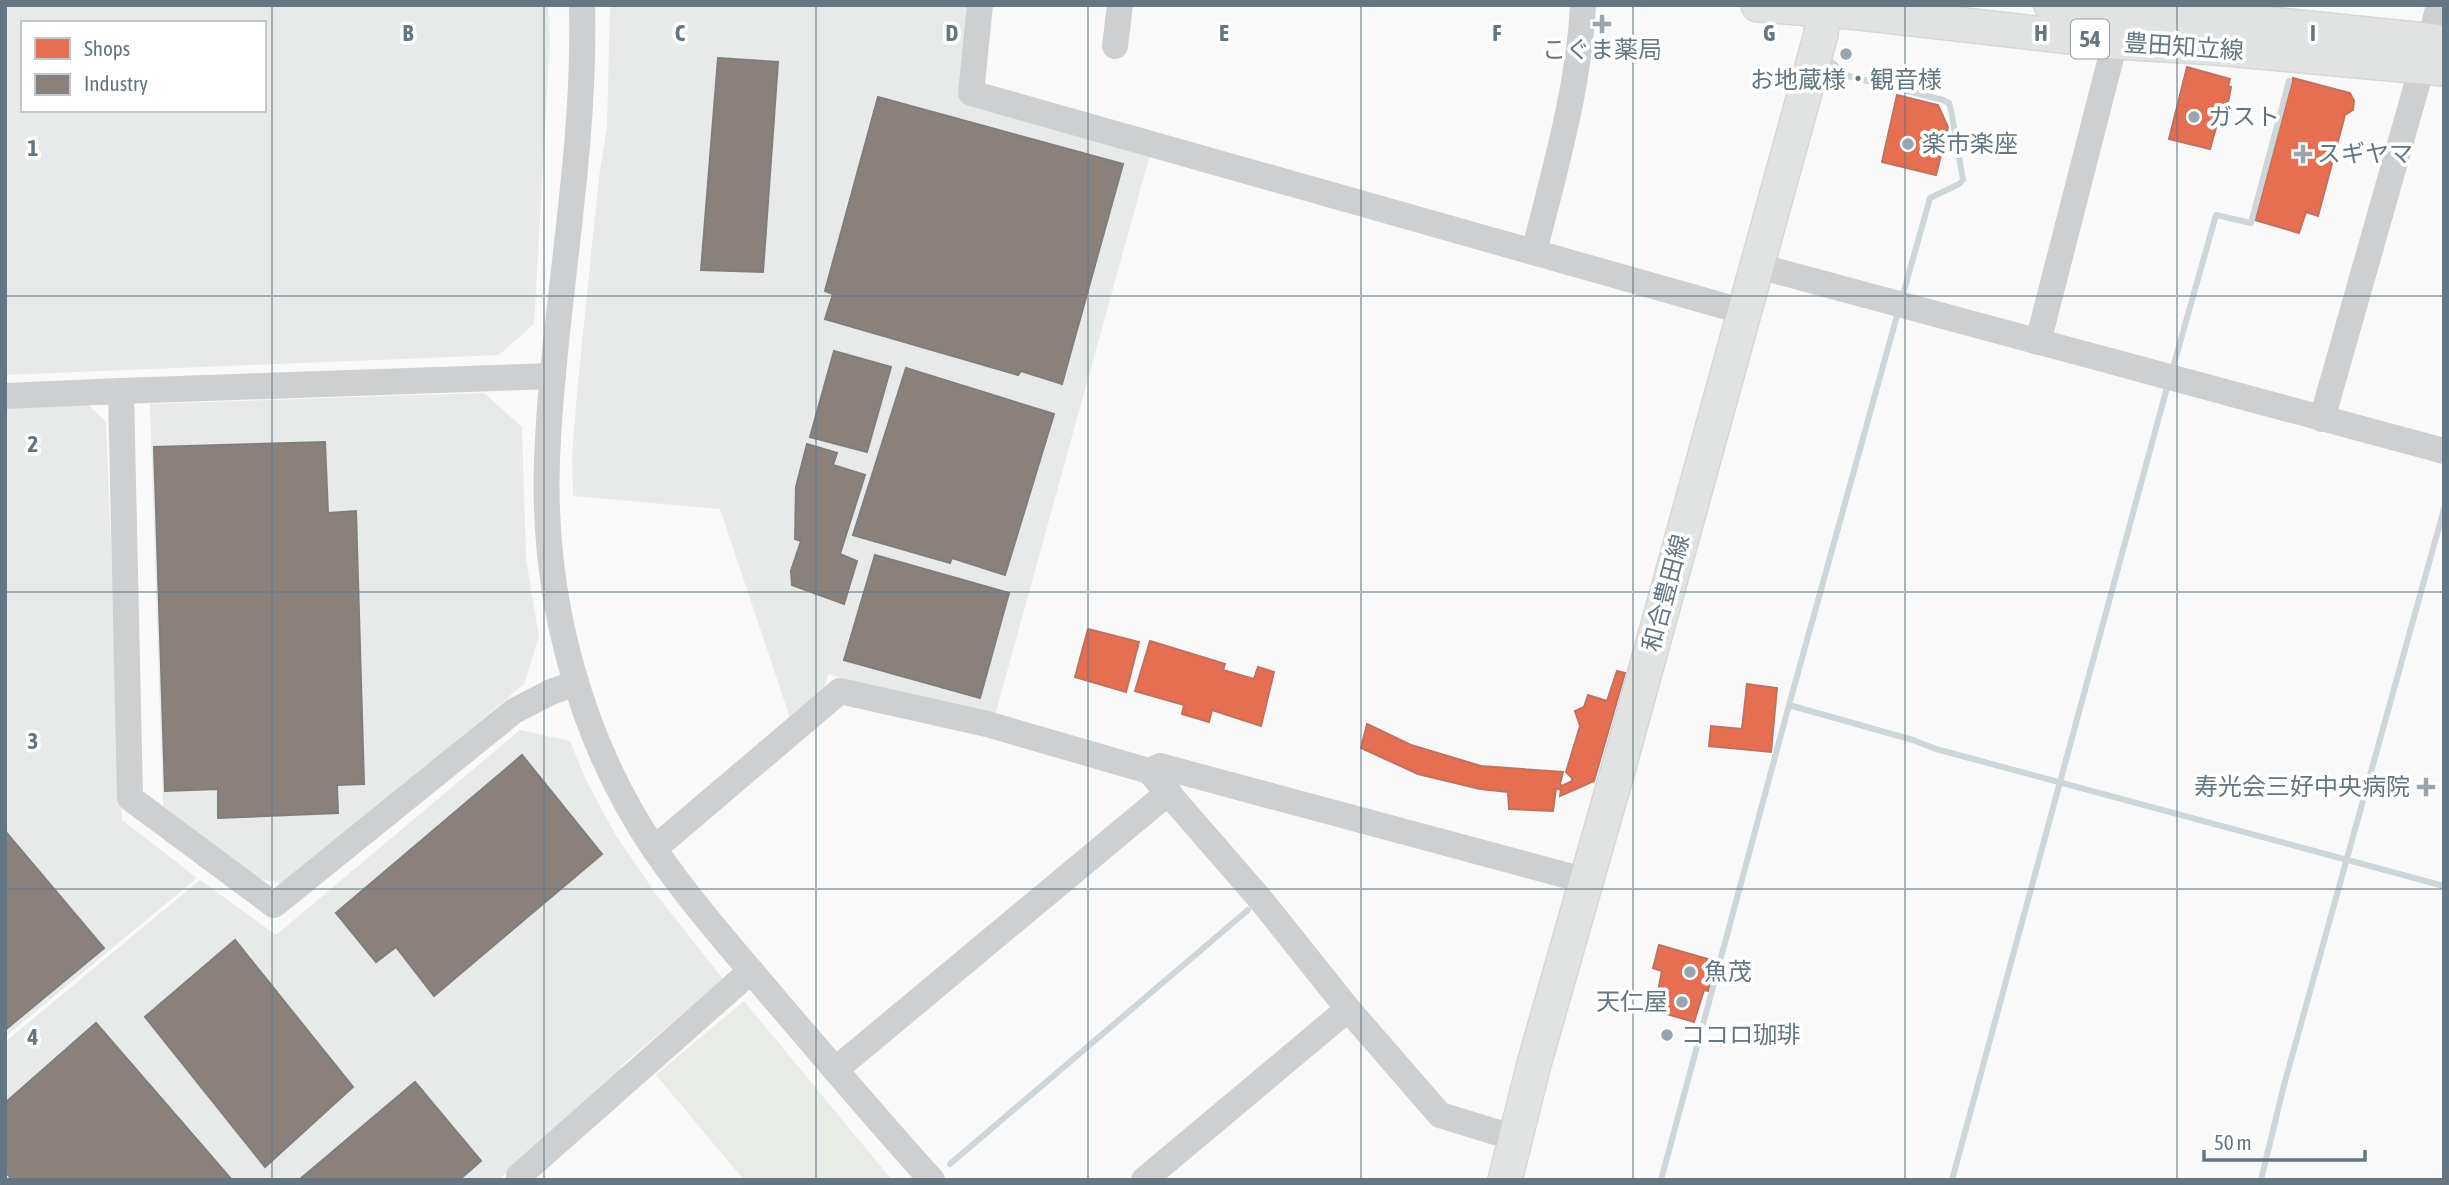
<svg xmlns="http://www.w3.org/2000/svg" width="2449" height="1185" viewBox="0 0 2449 1185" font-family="'Asap Condensed','Noto Sans JP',sans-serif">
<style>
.built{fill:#e8e9e9;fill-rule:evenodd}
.green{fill:#e8ebe6}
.shops{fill:#e76f51;stroke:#c07160;stroke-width:2}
.industry{fill:#8a817c;stroke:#7f7e7e;stroke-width:2}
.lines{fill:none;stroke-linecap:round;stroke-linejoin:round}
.stream{stroke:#ced6d9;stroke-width:6}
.major-casing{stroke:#d5d6d7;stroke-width:36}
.minor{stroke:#cecfd0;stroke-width:26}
.major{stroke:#e1e2e2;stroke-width:33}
.grid{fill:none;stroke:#657683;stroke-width:2;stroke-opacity:0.55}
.poi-dot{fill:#99a4ac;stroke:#fff;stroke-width:2.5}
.labels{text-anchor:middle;stroke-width:7;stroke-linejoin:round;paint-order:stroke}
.shield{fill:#fff;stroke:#939fa8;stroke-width:2}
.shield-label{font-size:23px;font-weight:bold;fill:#657683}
.street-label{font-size:24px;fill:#657683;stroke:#fff}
.poi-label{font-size:24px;fill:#657683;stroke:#fff;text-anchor:start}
.grid-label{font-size:23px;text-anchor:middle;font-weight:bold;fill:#657683;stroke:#fff;stroke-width:7;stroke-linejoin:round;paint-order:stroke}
</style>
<rect width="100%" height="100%" fill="#f9f9f9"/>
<g class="built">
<path d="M5,5H548L550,39L534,324L499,355L5,375ZM23,23H264V110H23Z"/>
<path d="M610,5H977L966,95L1152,147L994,719L828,674L823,695L791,721L720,509L573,496L572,455L578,382L599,177L607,127Z"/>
<path d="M484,393L522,427L526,559L539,637L524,684L295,878L279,883L257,878L163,806L150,404Z"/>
<path d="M87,404L106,422L122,820L197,878L5,1037V408Z"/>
<path d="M520,730L570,741L586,780L615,834L656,894L723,979L620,1067L625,1073L501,1177L502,1180H5V1042L200,880L276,935Z"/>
</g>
<path class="green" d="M744,1001L892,1180H744L656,1075Z"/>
<g class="shops">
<path d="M2187,67L2230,79L2228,86L2231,87L2228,103H2223L2210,149L2169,139Z"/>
<path d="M2293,78L2350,93L2354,101L2353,110L2345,115L2318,216L2306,212L2299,233L2255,220Z"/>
<path d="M1897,95L1938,105L1948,127L1936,175L1882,162Z"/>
<path d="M1088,629L1139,642L1126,692L1075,677Z"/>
<path d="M1150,641L1225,664L1223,670L1254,679L1258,667L1274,672L1261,726L1212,710L1209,722L1182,714L1184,705L1135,691Z"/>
<path d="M1617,671L1625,673L1594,781L1560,796L1561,790L1556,788L1553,811L1509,809L1508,792L1480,789L1418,774L1361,748L1367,724L1411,745L1481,766L1563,772L1560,784L1562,786L1572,781V778L1566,772L1580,726L1575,711L1584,707L1588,695L1607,701Z"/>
<path d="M1747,684L1777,688L1771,752L1709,746L1711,726L1742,729Z"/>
<path d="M1659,945L1711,960L1710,963L1715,965L1708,991L1704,990L1694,1022L1660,1012L1664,998L1657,996L1662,971L1653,968Z"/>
</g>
<g class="industry">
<path d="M718,58L778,62L763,272L701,270Z"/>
<path d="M878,97L1123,164L1062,384L1021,371L1018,375L825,319L833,294L825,291Z"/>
<path d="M834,351L891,367L867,452L810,437Z"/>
<path d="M906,368L1054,414L1005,575L952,558L950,563L853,535Z"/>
<path d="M325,442L328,513L356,511L364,784L337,785L338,813L218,818V789L165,791L154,447Z"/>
<path d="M807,444L837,453L833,465L865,475L840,554L857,561L844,604L792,585L791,571L801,541L795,539L796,487Z"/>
<path d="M875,555L1009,593L980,698L844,660Z"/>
<path d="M522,755L602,854L434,996L396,947L376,962L336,913Z"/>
<path d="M5,831L104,948L5,1030Z"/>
<path d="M235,940L353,1087L265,1167L145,1017Z"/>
<path d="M96,1023L232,1180H12L5,1171V1103Z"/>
<path d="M415,1082L481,1161L459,1180H299Z"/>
</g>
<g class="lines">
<g class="stream">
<path d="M1833,63L1848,76L1943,100L1949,103L1951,110L1963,180L1959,184L1930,198L1902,298"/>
<path d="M1898,312L1789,705L1913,740L1936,749L2444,886"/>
<path d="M2172,371L2216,215L2251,223L2289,81"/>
<path d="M950,1164L1248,910"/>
<path d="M1661,1180L1789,705"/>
<path d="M1952,1180L2168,384"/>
<path d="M2261,1180L2284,1085L2444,509"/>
</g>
<defs>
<g id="major">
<path d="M1758,5L1860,13L2115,42L2216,48L2444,69"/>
<path d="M2051,5L2124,13L2213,18L2444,42"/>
<path d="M1505,1180L1534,1064L1618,770L1821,34L1823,5"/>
</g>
</defs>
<use href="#major" class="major-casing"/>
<g class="minor">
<path d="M582,5C586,158 553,308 547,460C542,596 579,738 655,850C692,904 736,953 778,1003C829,1062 879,1122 932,1180"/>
<path d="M980,5L971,93L1745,312"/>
<path d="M2430,41L2439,5"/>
<path d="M1115,46L1120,5"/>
<path d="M1534,252C1554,173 1579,87 1583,5"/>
<path d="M1758,266L2444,451"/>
<path d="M2038,342L2115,42"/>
<path d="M553,376L121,391L130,798L274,905L514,711L551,692L576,683"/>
<path d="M5,396L121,391"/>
<path d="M2322,419L2422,67"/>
<path d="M1149,771L1160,766L1587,881"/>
<path d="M654,849L840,691L987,724L1149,771L1261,900L1348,1009L1440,1115L1515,1138"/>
<path d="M835,1070L1169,792"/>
<path d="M523,1180L519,1176L751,971"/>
<path d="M1144,1180L1348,1009"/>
</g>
<use href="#major" class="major"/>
</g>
<path class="grid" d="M272,5V1180M544,5V1180M816,5V1180M1088,5V1180M1361,5V1180M1633,5V1180M1905,5V1180M2177,5V1180M5,296H2444M5,592H2444M5,889H2444"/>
<g class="poi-dot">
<path d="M1598.5 13.5h7v7h7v7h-7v7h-7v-7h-7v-7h7z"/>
<circle cx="1846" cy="54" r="7"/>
<circle cx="2194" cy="117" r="7"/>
<circle cx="1908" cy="144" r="7"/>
<path d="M2299.5 143.5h7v7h7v7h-7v7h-7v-7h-7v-7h7z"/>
<path d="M2422.5 776.5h7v7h7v7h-7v7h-7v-7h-7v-7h7z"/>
<circle cx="1690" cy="972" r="7"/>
<circle cx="1682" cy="1002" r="7"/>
<circle cx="1667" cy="1035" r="7"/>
</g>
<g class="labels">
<rect class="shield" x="2071" y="19.5" width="38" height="39" rx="5"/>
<g class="shield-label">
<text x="2090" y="47">54</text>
</g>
<g class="street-label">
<text transform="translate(2184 47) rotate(4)" y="8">豊田知立線</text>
<text transform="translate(1666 593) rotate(-75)" y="8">和合豊田線</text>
</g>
<g class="poi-label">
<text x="1602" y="58" text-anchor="middle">こぐま薬局</text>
<text x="1846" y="88" text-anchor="middle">お地蔵様・観音様</text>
<text x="2208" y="125">ガスト</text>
<text x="1922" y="152">楽市楽座</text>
<text x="2317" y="162">スギヤマ</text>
<text x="2410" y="795" text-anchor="end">寿光会三好中央病院</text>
<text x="1704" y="980">魚茂</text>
<text x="1668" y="1010" text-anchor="end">天仁屋</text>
<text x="1681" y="1043">ココロ珈琲</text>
</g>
</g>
<g class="grid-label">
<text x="408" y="41">B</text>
<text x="680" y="41">C</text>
<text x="952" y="41">D</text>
<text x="1224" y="41">E</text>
<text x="1497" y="41">F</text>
<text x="1769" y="41">G</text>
<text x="2041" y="41">H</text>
<text x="2313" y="41">I</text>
<text x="33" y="156">1</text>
<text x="33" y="452">2</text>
<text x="33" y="749">3</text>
<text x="33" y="1045">4</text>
</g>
<rect width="2449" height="1185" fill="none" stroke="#657683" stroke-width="14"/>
<rect x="21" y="21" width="245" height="91" fill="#ffffff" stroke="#c1c8cd" stroke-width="2"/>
<rect x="35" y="38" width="35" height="21" fill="#e76f51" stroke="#c1c8cd" stroke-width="2"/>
<text x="84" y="56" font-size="21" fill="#657683">Shops</text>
<rect x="35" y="74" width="35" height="21" fill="#8a817c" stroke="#c1c8cd" stroke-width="2"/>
<text x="84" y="91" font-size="21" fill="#657683">Industry</text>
<path d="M2204 1150v10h161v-10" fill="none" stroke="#657683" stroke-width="3.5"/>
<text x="2214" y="1150" font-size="21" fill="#657683" stroke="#ffffff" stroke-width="5" paint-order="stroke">50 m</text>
</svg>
